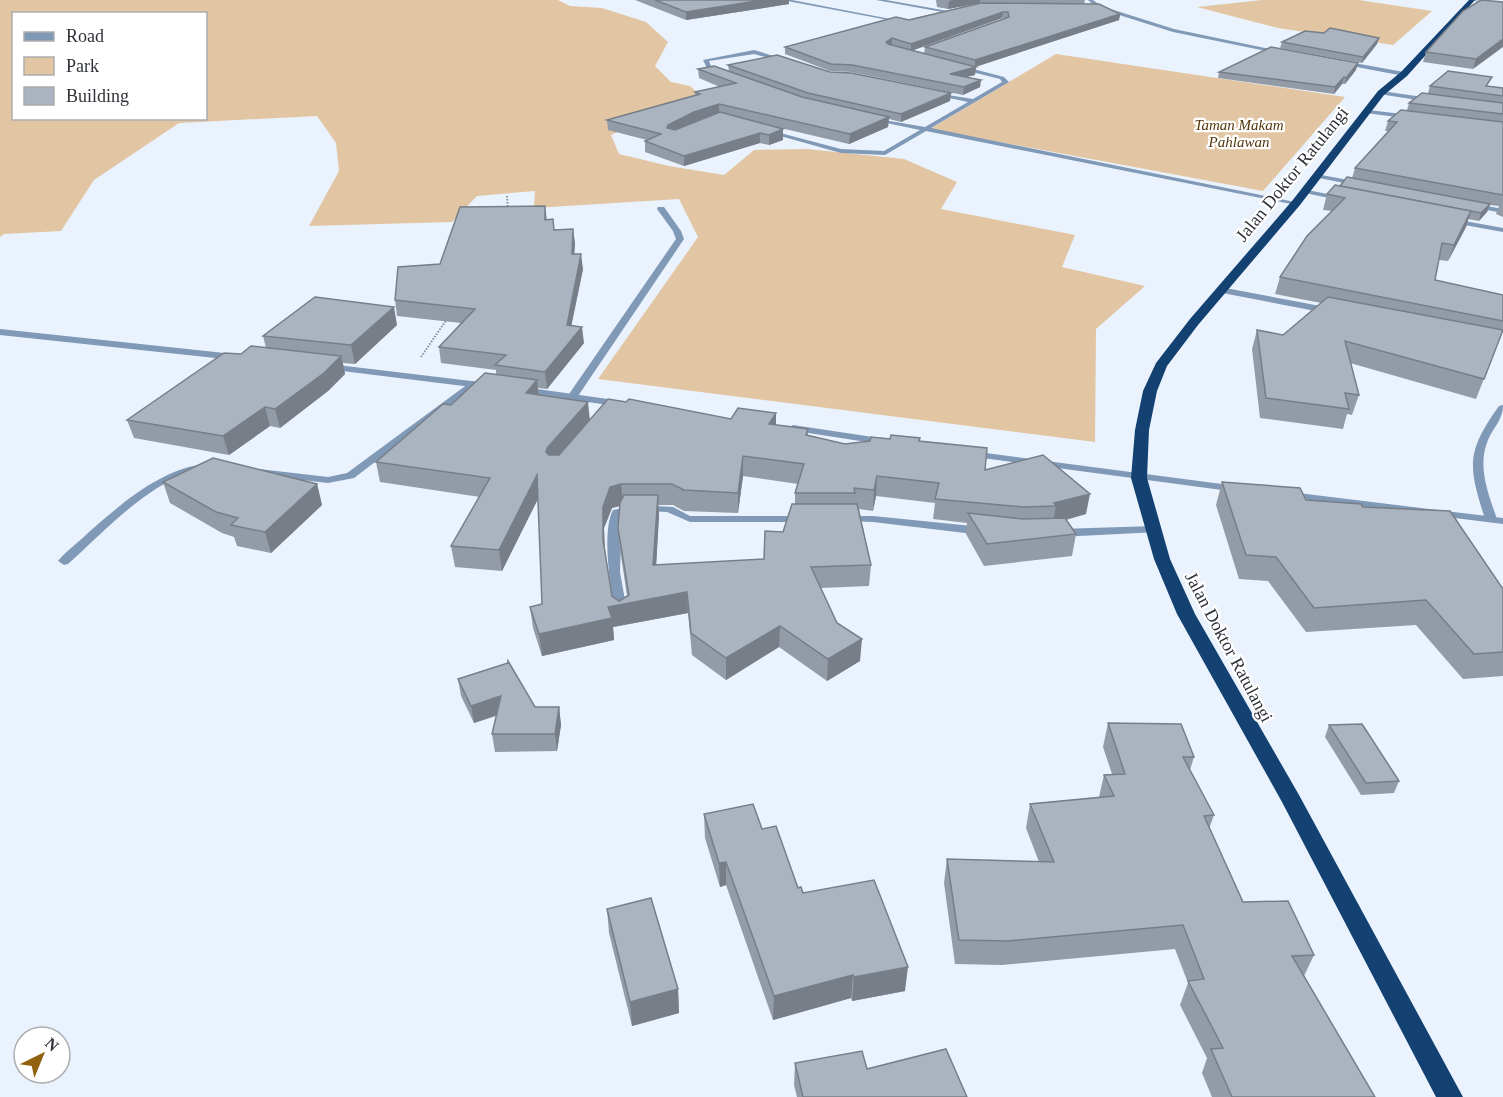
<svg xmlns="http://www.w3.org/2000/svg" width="1503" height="1097" viewBox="0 0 1503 1097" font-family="'Times New Roman',serif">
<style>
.green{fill:#e2c6a3;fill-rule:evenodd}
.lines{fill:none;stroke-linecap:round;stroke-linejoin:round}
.path{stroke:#8a9098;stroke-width:2;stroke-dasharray:1.5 1.5;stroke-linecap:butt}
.minor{fill:#8099b7;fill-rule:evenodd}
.tertiary{fill:#8099b7;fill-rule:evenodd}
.trunk{fill:#134272;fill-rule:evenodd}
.wall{fill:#929ba6;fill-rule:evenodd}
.shaded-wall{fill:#777e87}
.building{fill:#aab4c1;stroke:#777e87;stroke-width:1.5}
.labels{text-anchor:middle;stroke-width:4.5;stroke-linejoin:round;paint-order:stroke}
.far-park-label{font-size:15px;font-style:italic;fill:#54370b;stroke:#fff}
.street-label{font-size:18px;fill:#2f3338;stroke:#fff}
</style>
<rect width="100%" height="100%" fill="#eaf2fd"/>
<g class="green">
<path d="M0,0H558L570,6L602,8L646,22L668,42L655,66L671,82L690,86L701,96L611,135L619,154L669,166L724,175L754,150L807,149L904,159L957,182L941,209L1075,235L1062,267L1145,286L1096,329L1095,442L598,379L698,237L679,199L534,208L535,191L477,196L452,222L309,226L339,171L336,143L317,116L179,123L94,180L61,231L4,234L0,237ZM14,14H206V118H14Z"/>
<path d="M1262,0H1359L1432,11L1393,45L1278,28L1197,7Z"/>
<path d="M1056,54L1345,97L1263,191L930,129Z"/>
</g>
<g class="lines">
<g class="path">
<path d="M507,196L508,210"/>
<path d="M421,357L447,319"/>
</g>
<g class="minor">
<path d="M782,0H792L906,22L904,23Z"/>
<path d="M876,0H886L948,11L957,9L959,10L948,13Z"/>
<path d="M1088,0H1093L1101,6L1174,29L1284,52L1281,54L1173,32L1097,8Z"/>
<path d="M1472,0L1503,3V5L1474,1Z"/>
<path d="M754,50L791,61L788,63L754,54L709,61L711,66L724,73L722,76L707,68L703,60Z"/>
<path d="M1343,61L1404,72L1407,74L1404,76L1341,64Z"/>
<path d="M962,66L1004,77L1009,82L931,128L1300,203L1296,205L926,131L885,155L841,153L766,132L769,130L841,149L884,151L920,130L872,120V118L925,127L968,102L935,95V93L973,99L1002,82L1000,79L960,69Z"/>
<path d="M1381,91L1430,98L1433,100L1430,102L1379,94Z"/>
<path d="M1368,110L1411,115L1414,117L1411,119L1366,113Z"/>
<path d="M1316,174L1359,182L1363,184L1359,186L1314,177L1313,176Z"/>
<path d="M1302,189L1343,197L1347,199L1343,201L1305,193H1302Z"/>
<path d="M1471,203L1503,209V213L1471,207Z"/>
<path d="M658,207H664L681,231L684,239L576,399H568L567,397L676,239L673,231L657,209Z"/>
<path d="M1448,218L1503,228V232L1448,222Z"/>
<path d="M1220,287L1331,308L1335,311L1331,314L1217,292V288Z"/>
<path d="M472,381L475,382V386L354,478L328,483L259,475L254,472L259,469L328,477L347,473Z"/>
<path d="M1503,405C1503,420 1494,426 1488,440C1477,466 1488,493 1497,519L1491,522L1485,519C1468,466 1466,452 1499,406Z"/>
<path d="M209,463L213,464L214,466L213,468C205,470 197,470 190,472C142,489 105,531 68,564L64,565L58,561C67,550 79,542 89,532C125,501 160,469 209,463Z"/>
<path d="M637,505L673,507L690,516H803L809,519L803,522H690L667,512L645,511L622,514L620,572L628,617L622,621L616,617C611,591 601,532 613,510Z"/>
<path d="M847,516H873L982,527L988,531L982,535L873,522L843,521L841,519L843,517Z"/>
<path d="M1154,526L1160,530L1158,532L1059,537L1053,533L1059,529Z"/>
</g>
<g class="tertiary">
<path d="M0,329L234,354L239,357L234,360L0,335Z"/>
<path d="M329,364L488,383L493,386L488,389L326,369V365Z"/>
<path d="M523,387L622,401L627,404L622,407L520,392V388Z"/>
<path d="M793,425L886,439L891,442L886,445L789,430L788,428Z"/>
<path d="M971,451L1237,486L1243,489L1237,492L967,456L966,454L967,452Z"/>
<path d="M1290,492L1503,518V524L1286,497L1284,495L1286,493Z"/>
</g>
<path class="trunk" d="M1469,0H1475L1407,76L1384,95L1300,205L1198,325L1167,366L1157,391L1149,430L1147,478L1170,559L1195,614L1299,795L1463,1097H1436L1282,802L1177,614L1154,559L1131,478L1135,430L1143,391L1156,363L1190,319L1292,201L1378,91L1401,72Z"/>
</g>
<g class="wall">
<path d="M635,0H789V4L686,20Z"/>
<path d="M936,0H1085L1084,4L980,3L948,9L937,7Z"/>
<path d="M1503,2L1473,69L1423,62L1426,52Z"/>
<path d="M981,3L1120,14L1119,20L975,67L924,54L925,47L1004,18H1002L911,51L975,75L966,77L980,87L963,95L851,72L830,71L785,54V47Z"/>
<path d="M1324,33L1377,44L1362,63L1280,48L1282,42Z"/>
<path d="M728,65L830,72L951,93L950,101L901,122L889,119L888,127L849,144L772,126L783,140L769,145L760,143L684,166L645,152V141L647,140L608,130L607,120L695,96V92L720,87L699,78L698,69L729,71Z"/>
<path d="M1356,70L1345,84H1342L1334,94L1218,78L1219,72Z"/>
<path d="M1430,86H1489L1503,88V217L1496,214L1499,206L1490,205L1487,212L1479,221L1468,219L1466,227L1448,261L1439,260L1435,280L1503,295V330L1476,399L1350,363L1359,395L1352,415L1347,414L1343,429L1260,418L1252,349L1257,330L1283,335L1321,303L1275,294L1280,277L1332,211L1323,210L1327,194L1352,178L1355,168L1389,131H1385L1388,121L1407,110L1409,103L1428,93Z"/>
<path d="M545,206L547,219L554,230L573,229L575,244L574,254L583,269L571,326L584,343L547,389L538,388V394L590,420L731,419L808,429V435L845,444L920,441L1086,514L1066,520L1076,534L1072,556L984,566L966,534L967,523L933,519L935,503L876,496L873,511L859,509L871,565L869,586L821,588L837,623L860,661L827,681L779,647L726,680L692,655L688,613L613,627L614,640L542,656L533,628L530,607L542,604L538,498L502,571L455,567L451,546L480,497L380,482L376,462L451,405L496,374V370L441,363L439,347L461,323L397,316L395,300L440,264ZM743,476L798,484L795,493V504L783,532L764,559L656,565L659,515L658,505H673L684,511L738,513ZM620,506L618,528L620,549L627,596L619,601L612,596L605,550L604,528L612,508Z"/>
<path d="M397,325L355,364L343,363L345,374L328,391L280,428L270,426L229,455L134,438L127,420L241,354L266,348L263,336Z"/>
<path d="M163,482L317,484L322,505L271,553L237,546L234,537L222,533L170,503Z"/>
<path d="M1222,482L1306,500L1363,507L1503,589V676L1463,679L1416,625L1306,632L1268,581L1239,579L1216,505Z"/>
<path d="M458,679L535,707H559L561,725L557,751L495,752L492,734L496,716L474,723L461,696Z"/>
<path d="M1108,723L1194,757L1190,770L1214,815L1209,829L1243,902L1314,955L1304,976L1375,1097H1212L1202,1073L1207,1058L1180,1005L1188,983L1175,949L1002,965L955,964L944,883L947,859L1039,862L1026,828L1030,804L1099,797L1104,775L1112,774L1103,747Z"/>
<path d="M1329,725L1399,781L1394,793L1361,795L1325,737Z"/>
<path d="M704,814L762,829L798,888L905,991L852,1001L851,998L773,1020L726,885L720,887L705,838Z"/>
<path d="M607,909L678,989L679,1013L632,1026L609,933Z"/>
<path d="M795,1063L867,1069L967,1097H797L794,1085Z"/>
</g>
<g class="shaded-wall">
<path d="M763,0H789V4L686,20V12Z"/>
<path d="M954,0H980V3L948,9L949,1Z"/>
<path d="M1003,12L1002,18L911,51V44Z"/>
<path d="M1120,14L1119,20L975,67V60Z"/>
<path d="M892,38V45L886,49V42Z"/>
<path d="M1379,38L1377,44L1362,63L1363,57Z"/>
<path d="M1503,39V47L1473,69L1476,59Z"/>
<path d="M1358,63L1356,70L1345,84L1346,78Z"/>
<path d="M976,67L975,75L949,81L950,74Z"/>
<path d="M1344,77L1342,84L1334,94L1335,87Z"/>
<path d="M981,80L980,87L963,95L964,87Z"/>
<path d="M951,93L950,101L901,122V114Z"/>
<path d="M719,104V114L668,135L667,128L668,125L694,112Z"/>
<path d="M889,117L888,127L849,144L850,134Z"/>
<path d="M783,129V140L769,145V135Z"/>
<path d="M760,133V143L684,166V156Z"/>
<path d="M1490,204L1487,212L1479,221L1481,213Z"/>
<path d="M1471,211L1466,227L1448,261L1454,245Z"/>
<path d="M573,229L575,244L573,270L572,254Z"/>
<path d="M581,254L583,269L568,342L567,325Z"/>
<path d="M394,307L397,325L355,364L351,345Z"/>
<path d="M582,327L584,343L547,389L545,372Z"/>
<path d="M341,356L345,374L328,391L280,428L275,409Z"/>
<path d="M537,380L539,399L526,393Z"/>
<path d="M588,402L590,421L549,468L546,452L547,448Z"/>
<path d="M265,407L270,426L229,455L223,436Z"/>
<path d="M776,413V432L769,424Z"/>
<path d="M743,456V476L738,513V493Z"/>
<path d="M537,475L540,495L502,571L499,550Z"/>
<path d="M877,476L876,496L873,511L874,490Z"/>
<path d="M317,484L322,505L271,553L265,532Z"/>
<path d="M621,484L623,505L612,508L604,528L605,561L603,540V507L610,487Z"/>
<path d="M1090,494L1086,514L1053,523L1056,506L1054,503Z"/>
<path d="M658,495L659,515L655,587L653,565Z"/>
<path d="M687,592L688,613L613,627L614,640L542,656L539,634L608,607Z"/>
<path d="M780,626L779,647L726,680V658Z"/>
<path d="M862,639L860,661L827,681L828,659Z"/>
<path d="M501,696L503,713L474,723L471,706Z"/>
<path d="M559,707L561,725L557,751L555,734Z"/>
<path d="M726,862V885L720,887L719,863Z"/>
<path d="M908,967L905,991L852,1001L854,977Z"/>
<path d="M853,975L851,998L773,1020L774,996Z"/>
<path d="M678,989L679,1013L632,1026L630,1002Z"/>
</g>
<g class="building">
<path d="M655,0H763L686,12Z"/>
<path d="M1481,0L1503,2V39L1476,59L1426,52L1463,11Z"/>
<path d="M981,3L1099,4L1120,14L975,60L925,47L1009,17L1008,12H1003L911,44L892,38L886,42L888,44L976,67L950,74L981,80L964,87L852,65L831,64L785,47L896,17L909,20Z"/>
<path d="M1330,28L1379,38L1363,57L1282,42L1305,31L1324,33Z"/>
<path d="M1271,47L1358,63L1346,78L1344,77L1335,87L1219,72Z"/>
<path d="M777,55L830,72L851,73L951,93L901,114L808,93L728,65Z"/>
<path d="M714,66L802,97L889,117L850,134L719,104L694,112L668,125L667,128L675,130L720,112L783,129L769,135L760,133L684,156L645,141L661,134L607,120L700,94L695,92L736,83L698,69Z"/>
<path d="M1448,71L1492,77L1486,86L1503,88V96L1430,86Z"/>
<path d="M1422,93L1503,103V114L1409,103Z"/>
<path d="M1401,110L1503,122V195L1355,168L1397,122L1388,121Z"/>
<path d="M1347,177L1490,204L1481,213L1340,186Z"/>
<path d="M1335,185L1471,211L1454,245L1442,243L1435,280L1503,295V321L1280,277L1307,236L1345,198L1327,194Z"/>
<path d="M545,206V220L553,219L554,230L573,229L572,254H581L567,325L582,327L545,372L495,365L506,355L439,347L475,309L395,300L398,267L440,264L460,207Z"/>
<path d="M315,297L394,307L351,345L263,336Z"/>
<path d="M1328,297L1503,330L1484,379L1345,341L1359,395L1345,393L1349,409L1266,398L1257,330L1283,335Z"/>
<path d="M251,346L341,356L324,373L275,409L265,407L223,436L127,420L224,353L241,354Z"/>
<path d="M485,373L537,380L526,393L588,402L547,448L546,452L549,455H559L608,399L626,402L629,399L731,419L738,408L776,413L769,424L808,429L806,435L845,444L870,441L871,437L890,439L891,435L920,438L919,441L987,448L985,470L1043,455L1090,494L1054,503L1056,506L1023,507L935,499L939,483L877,476L874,490L854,488L855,493H795L804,464L743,456L738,493L684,490L672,484H621L610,487L603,507V540L612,596L619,601L629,595L618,528L620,503L624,495H658L653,565L764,559L765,531L783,532L792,504H857L871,565L811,567L837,623L862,639L828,659L780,626L726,658L691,633L687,592L608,607L612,618L539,634L530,607L542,604L537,475L499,550L451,546L490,478L376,462L443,404L451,405Z"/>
<path d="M213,458L317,484L265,532L231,525L238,518L216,512L163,482Z"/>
<path d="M1222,482L1300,488L1306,500L1361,504L1363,507L1450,511L1503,589V652L1474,654L1426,600L1314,608L1276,557L1246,555Z"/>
<path d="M968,513L1023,519L1065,518L1076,534L987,544Z"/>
<path d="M508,661L535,707H559L555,734H492L501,696L471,706L458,679L508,663Z"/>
<path d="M1108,723L1181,724L1194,757H1183L1214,815L1204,816L1243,902L1288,901L1314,955L1292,956L1375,1097H1232L1211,1049L1223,1048L1188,981L1204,979L1183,925L1007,941L959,940L947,859L1054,862L1030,804L1114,796L1104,775L1125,774Z"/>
<path d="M1362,724L1399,781L1366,783L1329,725Z"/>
<path d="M753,804L762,829L776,826L798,888L801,887L803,893L874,880L908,967L854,977L853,975L774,996L726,862L719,863L704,814Z"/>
<path d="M651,898L678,989L630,1002L607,909Z"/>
<path d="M946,1049L967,1097H803L795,1063L862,1051L867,1069Z"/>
</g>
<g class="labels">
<g class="far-park-label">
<text x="1239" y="130">Taman Makam<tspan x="1239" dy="17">Pahlawan</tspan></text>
</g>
<g class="street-label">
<text transform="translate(1292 174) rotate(-51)" y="6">Jalan Doktor Ratulangi</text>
<text transform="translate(1229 647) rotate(62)" y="6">Jalan Doktor Ratulangi</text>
</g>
</g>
<rect x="12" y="12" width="195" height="108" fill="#ffffff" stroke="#acadaf" stroke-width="1.5"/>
<rect x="24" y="32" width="30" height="9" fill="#8099b7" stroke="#acadaf" stroke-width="1.5"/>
<text x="66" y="42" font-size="18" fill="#2f3338">Road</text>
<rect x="24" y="57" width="30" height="18" fill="#e2c6a3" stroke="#acadaf" stroke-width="1.5"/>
<text x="66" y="72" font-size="18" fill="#2f3338">Park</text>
<rect x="24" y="87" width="30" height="18" fill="#aab4c1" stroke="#acadaf" stroke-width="1.5"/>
<text x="66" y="102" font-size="18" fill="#2f3338">Building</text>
<g transform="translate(42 1055) rotate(43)"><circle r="28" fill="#ffffff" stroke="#acadaf" stroke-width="1.5"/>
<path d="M0-4.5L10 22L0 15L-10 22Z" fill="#926110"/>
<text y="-9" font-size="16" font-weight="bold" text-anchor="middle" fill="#2f3338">N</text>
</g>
</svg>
